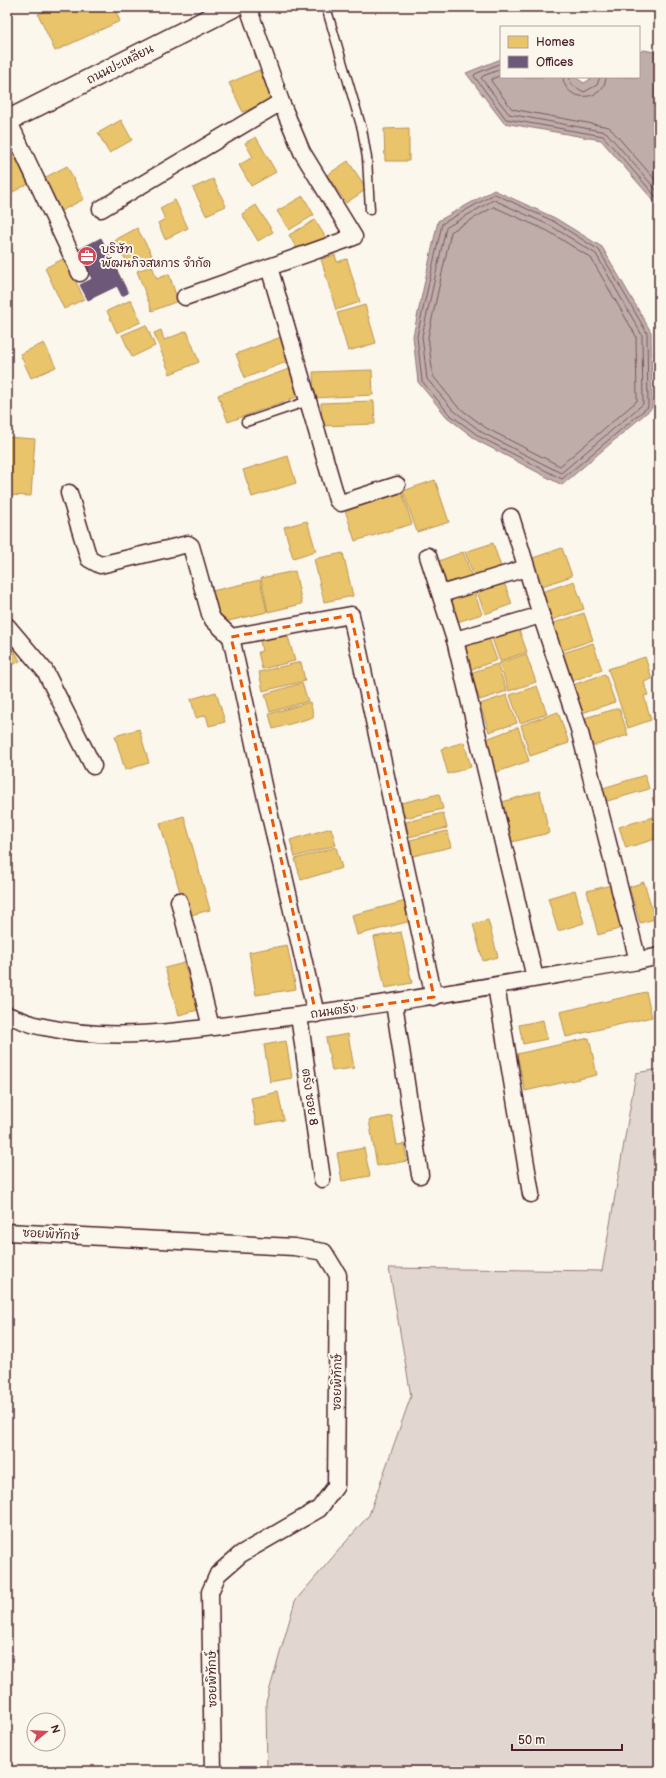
<svg xmlns="http://www.w3.org/2000/svg" width="666" height="1778" viewBox="0 0 666 1778" font-family="'Balsamiq Sans','Playpen Sans Thai',sans-serif">
<style>
.green{fill:#e2d7d0;stroke:#967b7e}
.water{fill:#bfadaa;stroke:#907477}
.homes{fill:#e9c46a;stroke:#b99257}
.offices{fill:#6d597a;stroke:#624862}
.lines{fill:none;stroke-linecap:round;stroke-linejoin:round}
.shore{stroke:#79585e;stroke-width:1}
.service-casing{stroke:#4a1f2b;stroke-width:11}
.minor-casing{stroke:#4a1f2b;stroke-width:19}
.tertiary-casing{stroke:#4a1f2b;stroke-width:23}
.service{stroke:#fbf7ec;stroke-width:8}
.minor{stroke:#fbf7ec;stroke-width:16}
.tertiary{stroke:#fbf7ec;stroke-width:20}
.marked{fill:none;stroke:#e8590c;stroke-width:3;stroke-dasharray:8 5;stroke-linejoin:round}
.labels{text-anchor:middle;stroke-width:4;stroke-linejoin:round;paint-order:stroke}
.street-label{font-size:12px;fill:#4a1f2b;stroke:#fbf7ec}
.poi-label{font-size:12px;fill:#4a1f2b;stroke:#fbf7ec;text-anchor:start}
</style>
<rect width="100%" height="100%" fill="#fbf7ec"/>
<filter id="ink" filterUnits="userSpaceOnUse"><feTurbulence type="fractalNoise" baseFrequency=".025" numOctaves="2"/><feDisplacementMap in="SourceGraphic" scale="8" xChannelSelector="R" yChannelSelector="G"/><feConvolveMatrix kernelMatrix="1 2 1 2 8 2 1 2 1" color-interpolation-filters="sRGB"/></filter>
<g filter="url(#ink)">
<path class="green" d="M659,1069V1771H267L266,1702L295,1601L369,1515L411,1396L389,1268L602,1271L636,1073Z"/>
<g class="water">
<path d="M644,50L659,53V207L601,140L504,123L466,73L501,59V77H575L584,83L594,77H639V52Z"/>
<path d="M494,190L555,218L602,247L651,332L652,408L562,485L478,441L447,417L418,382L413,336L438,221Z"/>
</g>
<g class="homes">
<path d="M54,7H114L120,21L55,51L38,14Z"/>
<path d="M259,70L273,99L243,112L229,83Z"/>
<path d="M121,120L132,140L109,153L98,133Z"/>
<path d="M409,128V161H385L384,129Z"/>
<path d="M256,137L276,172L251,186L239,165L253,157L245,143Z"/>
<path d="M12,150L28,184L7,195V152Z"/>
<path d="M348,161L367,189L346,203L327,175Z"/>
<path d="M67,166L84,199L61,211L44,178Z"/>
<path d="M213,179L226,206L206,215L193,188Z"/>
<path d="M303,196L314,215L289,230L277,211Z"/>
<path d="M175,200L188,228L165,239L158,223L165,219L160,208Z"/>
<path d="M256,205L273,232L258,241L242,214Z"/>
<path d="M315,220L326,238L299,253L289,235Z"/>
<path d="M137,228L152,255L130,268L115,240Z"/>
<path d="M335,255L337,262L347,259L360,302L336,310L321,259Z"/>
<path d="M65,258L84,299L64,309L45,268Z"/>
<path d="M152,266L157,279L169,274L178,301L152,311L137,271Z"/>
<path d="M131,300L141,322L117,333L107,311Z"/>
<path d="M365,305L376,343L348,351L337,313Z"/>
<path d="M146,325L155,346L132,357L122,335Z"/>
<path d="M161,330L164,340L187,331L199,362L170,374L154,333Z"/>
<path d="M281,337L289,361L245,378L236,354Z"/>
<path d="M44,343L56,367L31,378L20,354Z"/>
<path d="M289,369L299,396L228,422L218,395Z"/>
<path d="M372,370L373,395L314,398L313,372Z"/>
<path d="M374,401L375,424L322,426L321,403Z"/>
<path d="M7,437L35,439L31,496L7,495Z"/>
<path d="M288,456L296,483L252,497L243,470Z"/>
<path d="M435,480L449,522L417,532L403,491Z"/>
<path d="M402,492L412,524L355,541L345,510Z"/>
<path d="M307,521L316,551L293,558L284,527Z"/>
<path d="M493,543L502,570L475,579L465,552Z"/>
<path d="M562,548L572,576L536,588L527,560Z"/>
<path d="M463,552L473,580L446,589L436,562Z"/>
<path d="M343,553L353,596L324,602L314,559Z"/>
<path d="M295,571L302,604L268,612L261,578Z"/>
<path d="M502,577L512,604L485,614L475,586Z"/>
<path d="M260,580L267,612L220,623L212,591Z"/>
<path d="M574,581L584,609L548,621L539,593Z"/>
<path d="M472,586L482,614L454,623L445,596Z"/>
<path d="M584,613L593,640L558,652L548,625Z"/>
<path d="M517,624L527,652L500,661L490,633Z"/>
<path d="M287,633L295,661L262,669L258,652L262,651L260,640Z"/>
<path d="M487,633L497,660L470,670L460,642Z"/>
<path d="M593,643L602,670L567,683L557,655Z"/>
<path d="M12,646L20,661L7,668V649Z"/>
<path d="M526,654L536,682L509,691L499,663Z"/>
<path d="M645,657L652,679L644,682L648,695L644,696L651,720L628,728L608,669Z"/>
<path d="M301,662L305,681L263,691L259,672Z"/>
<path d="M497,664L507,691L480,700L470,673Z"/>
<path d="M605,674L615,702L579,714L570,686Z"/>
<path d="M302,683L308,701L270,712L265,694Z"/>
<path d="M537,686L547,714L520,723L510,695Z"/>
<path d="M216,692L225,722L209,726L206,715L196,718L191,699Z"/>
<path d="M507,695L517,723L489,732L480,704Z"/>
<path d="M310,702L314,717L273,729L269,714Z"/>
<path d="M619,708L628,735L590,747L581,719Z"/>
<path d="M558,712L569,743L530,756L521,725Z"/>
<path d="M518,727L529,761L494,773L481,741Z"/>
<path d="M139,729L149,763L125,770L115,736Z"/>
<path d="M464,742L471,767L448,774L441,749Z"/>
<path d="M645,775L649,789L604,802L600,789Z"/>
<path d="M540,791L549,833L512,842L502,802Z"/>
<path d="M439,794L443,809L405,818L401,803Z"/>
<path d="M659,796V818L652,798Z"/>
<path d="M443,813L447,828L409,837L406,822Z"/>
<path d="M184,816L210,910L187,916L160,823Z"/>
<path d="M653,817L659,838L626,848L619,827Z"/>
<path d="M331,828L336,845L295,857L290,840Z"/>
<path d="M447,831L451,847L413,856L410,840Z"/>
<path d="M336,847L342,868L301,880L295,859Z"/>
<path d="M644,882L655,919L640,923L629,887Z"/>
<path d="M611,885L622,928L598,935L587,891Z"/>
<path d="M575,890L584,923L558,931L548,898Z"/>
<path d="M406,901L411,921L357,935L352,915Z"/>
<path d="M488,920L498,957L483,961L473,924Z"/>
<path d="M401,932L412,983L385,988L374,937Z"/>
<path d="M287,945L296,989L256,995L249,952Z"/>
<path d="M184,963L198,1010L179,1015L165,968Z"/>
<path d="M646,992L652,1017L566,1037L560,1012Z"/>
<path d="M543,1020L547,1039L523,1044L519,1025Z"/>
<path d="M348,1034L354,1068L332,1071L326,1038Z"/>
<path d="M589,1038L597,1075L525,1091L517,1054Z"/>
<path d="M286,1041L292,1078L270,1082L264,1045Z"/>
<path d="M278,1092L284,1120L256,1125L251,1098Z"/>
<path d="M392,1116L397,1145L404,1144L407,1161L377,1166L369,1120Z"/>
<path d="M364,1148L370,1176L342,1181L337,1153Z"/>
</g>
<path class="offices" d="M101,238L128,293L122,296L117,286L88,300L80,285L92,279L78,250Z"/>
<g class="lines">
<g class="shore">
<path d="M501,63L475,74L474,76L506,119L603,136L659,200"/>
<path d="M501,69L483,76L481,78L509,114L606,132L659,193"/>
<path d="M501,75L492,79L491,81L512,109L609,127L659,184"/>
<path d="M563,77C564,103 605,103 606,77"/>
<path d="M569,77L572,85L584,92L597,85L600,77"/>
<path d="M495,194L553,221L599,250L647,333L648,407L562,479L480,437L449,414L422,381L417,336L442,224Z"/>
<path d="M494,200L551,226L596,254L642,335L643,404L561,473L483,433L453,410L427,379L422,336L446,228Z"/>
<path d="M494,207L548,231L591,258L636,336L637,401L560,466L486,428L457,406L433,376L428,337L451,232Z"/>
</g>
<defs>
<g id="service">
<path d="M326,7L362,129L367,158L370,210"/>
<path d="M246,422L308,401"/>
</g>
<g id="minor">
<path d="M8,120L80,273"/>
<path d="M101,209L281,102"/>
<path d="M269,267L337,500L341,503L397,485"/>
<path d="M185,297L354,237L302,152L281,102L248,7"/>
<path d="M69,493L89,559L100,565L188,544L191,546L210,614L213,620L231,637L264,790L316,1014"/>
<path d="M511,517L541,615L579,729L638,961"/>
<path d="M428,556L455,640L535,978"/>
<path d="M441,594L526,568"/>
<path d="M7,626L45,671L93,766"/>
<path d="M231,637L351,615L434,997"/>
<path d="M455,640L541,615"/>
<path d="M179,901L211,1027"/>
<path d="M496,986L531,1194"/>
<path d="M394,1003L420,1175"/>
<path d="M7,1015C19,1019 31,1025 44,1027C122,1044 202,1028 280,1018C400,1003 519,981 638,961L659,956"/>
<path d="M299,1016L322,1179"/>
<path d="M7,1232L294,1247L324,1252L338,1275L336,1486L319,1509L241,1554L218,1574L210,1592L213,1771"/>
</g>
<path id="tertiary" d="M7,121L233,7"/>
</defs>
<use href="#service" class="service-casing"/>
<use href="#minor" class="minor-casing"/>
<use href="#tertiary" class="tertiary-casing"/>
<use href="#service" class="service"/>
<use href="#minor" class="minor"/>
<use href="#tertiary" class="tertiary"/>
</g>
</g>
<path class="marked" d="M351,615L434,997L316,1014L231,637Z"/>
<defs>
<symbol id="office-disc" viewBox="-11 -11 22 22"><circle r="9.5" fill="#d1495b" stroke="#fbf7ec"/><path d="M-6-3h4V-5.5h4V-3h4V5H-6ZM-1-4.5V-3h2v-1.5ZM-6 0V1H6V0Z" fill="#fff"/></symbol>
</defs>
<g fill-rule="evenodd">
<use href="#office-disc" x="76" y="245" width="22" height="22"/>
</g>
<g class="labels">
<g class="street-label">
<text transform="translate(120 64) rotate(-27)" y="4">ถนนปะเหลียน</text>
<text transform="translate(333 1011) rotate(-8)" y="4">ถนนตรัง</text>
<text transform="translate(310 1097) rotate(82)" y="4">ตรัง ซอย 8</text>
<text transform="translate(51 1234) rotate(3)" y="4">ซอยพิทักษ์</text>
<text transform="translate(337 1382) rotate(-89)" y="4">ซอยพิทักษ์</text>
<text transform="translate(212 1679) rotate(-91)" y="4">ซอยพิทักษ์</text>
</g>
<g class="poi-label">
<text x="101" y="253">บริษัท<tspan x="101" dy="14">พัฒนกิจสหการ จำกัด</tspan></text>
</g>
</g>
<rect width="666" height="1778" fill="none" stroke="#fbf7ec" stroke-width="24"/>
<rect x="12" y="12" width="642" height="1754" fill="none" stroke="#4a1f2b" stroke-width="1.5" filter="url(#ink)"/>
<rect x="500" y="26" width="140" height="52" fill="#fbf7ec" stroke="#b4a19f"/>
<rect x="508" y="36" width="20" height="12" fill="#e9c46a" stroke="#b4a19f"/>
<text x="536" y="46" font-size="12" fill="#4a1f2b">Homes</text>
<rect x="508" y="56" width="20" height="12" fill="#6d597a" stroke="#b4a19f"/>
<text x="536" y="66" font-size="12" fill="#4a1f2b">Offices</text>
<g transform="translate(46 1732) rotate(72)"><circle r="19" fill="#fbf7ec" stroke="#b4a19f"/>
<path d="M0-3L7 15L0 10L-7 15Z" fill="#d1495b"/>
<text y="-6" font-size="11" font-weight="bold" text-anchor="middle" fill="#4a1f2b">N</text>
</g>
<path d="M512 1744v6h110v-6" fill="none" stroke="#4a1f2b" stroke-width="2"/>
<text x="518" y="1744" font-size="12" fill="#4a1f2b" stroke="#fbf7ec" stroke-width="3" paint-order="stroke">50 m</text>
</svg>
